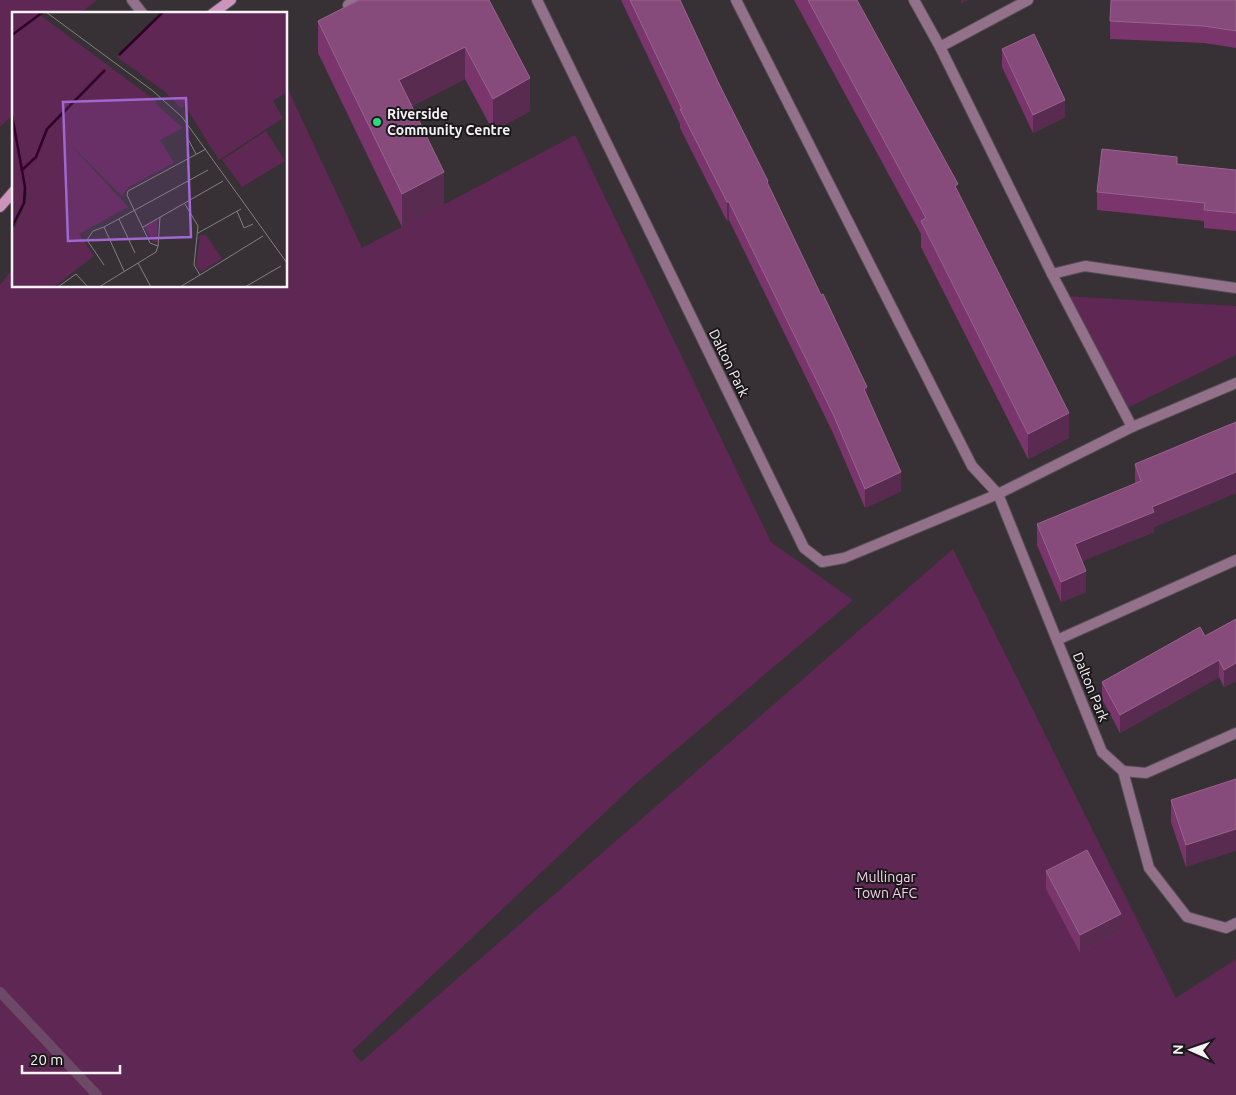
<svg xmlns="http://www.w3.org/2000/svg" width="1236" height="1095" viewBox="0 0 1236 1095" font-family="Ubuntu,sans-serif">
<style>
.green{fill:#5f2754}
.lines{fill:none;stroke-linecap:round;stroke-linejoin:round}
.stream{stroke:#6c4966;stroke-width:10}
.lane-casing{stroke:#564f54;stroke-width:12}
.street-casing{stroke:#564f54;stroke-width:12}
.secondary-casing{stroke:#564f54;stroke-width:12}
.lane{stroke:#94718b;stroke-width:10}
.street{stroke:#94718b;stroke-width:10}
.secondary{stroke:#cb94bd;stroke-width:10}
.wall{fill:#79356c}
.shaded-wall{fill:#592b50}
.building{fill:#864a7b;stroke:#98648e}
.poi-dot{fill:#2cd884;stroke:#1c191b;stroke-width:2}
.labels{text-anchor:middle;stroke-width:4;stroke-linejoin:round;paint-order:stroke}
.poi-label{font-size:14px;font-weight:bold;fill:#f7f2f6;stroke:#1c191b;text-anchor:start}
.street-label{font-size:14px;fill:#f7f2f6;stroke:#1c191b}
.park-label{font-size:14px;fill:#f9cfee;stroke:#1c191b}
.inset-river{fill:none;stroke:#300029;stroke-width:2.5}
.inset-road{fill:none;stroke:#847e82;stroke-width:1}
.view{fill:#a067d0;fill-opacity:0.15;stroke:#a067d0;stroke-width:2.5}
.inset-edge{fill:none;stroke:#f7f2f6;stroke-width:2.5}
</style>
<rect width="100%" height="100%" fill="#373035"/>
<g class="green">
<path d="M0,0H97L79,14H14V114L0,127Z"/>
<path d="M286,85L362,248L575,135L771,542L853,600L634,785L352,1051L361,1062L953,549L1176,998L1236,959V1095H0V285L14,267V286H286Z"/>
<path d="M1063,296L1236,306V355L1119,412Z"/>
</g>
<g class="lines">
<path class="stream" d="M0,992L97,1095"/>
<defs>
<g id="lane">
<path d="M132,0L143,14"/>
<path d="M736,0L972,466L998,494"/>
<path d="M348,5L358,0"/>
<path d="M1057,640L1236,560"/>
<path d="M1123,771L1149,868L1187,917L1226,928L1236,923"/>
</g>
<g id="street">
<path d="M537,0L804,548L822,562L844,558L998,494L1132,427L1236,383"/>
<path d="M914,0L940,47L1052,274L1132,427"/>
<path d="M940,47L1028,0"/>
<path d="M1052,274L1085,266L1236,288"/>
<path d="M998,494L1102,752L1123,771L1146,773L1236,733"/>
</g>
<g id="secondary">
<path d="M212,14L231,0"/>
<path d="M0,207L14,191"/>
</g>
</defs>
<use href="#lane" class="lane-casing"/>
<use href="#street" class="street-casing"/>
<use href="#secondary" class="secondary-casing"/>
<use href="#lane" class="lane"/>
<use href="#street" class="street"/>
<use href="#secondary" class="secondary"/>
</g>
<g class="wall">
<path d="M489,0L530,111L493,131L465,79L412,106L444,204L402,227L318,53V21Z"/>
<path d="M621,0H680L867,396L901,491L865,508L833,433L729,220L727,221L680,128V124Z"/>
<path d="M794,0H857L958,192L1069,438L1028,459L921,247V234Z"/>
<path d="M1236,0V48L1204,43L1110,39V21Z"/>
<path d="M1002,49L1065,117L1033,133L1002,67Z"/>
<path d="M1177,164L1236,170V231L1204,228V221L1097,210V192Z"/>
<path d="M1236,422V493L1154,527V532L1082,561L1086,592L1061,602L1037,545V524L1135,484V464Z"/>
<path d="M1236,619V681L1224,687L1219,677L1120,733L1102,699V682L1205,636Z"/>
<path d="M1236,779L1186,867L1171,822V800Z"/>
<path d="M1046,871L1121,931L1080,953L1046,889Z"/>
</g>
<g class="shaded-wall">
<path d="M961,0H968L961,4Z"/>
<path d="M465,47V79L399,113V80Z"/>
<path d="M530,78V111L493,131V99Z"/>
<path d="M1065,100V117L1033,133V115Z"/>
<path d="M444,172V204L402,227V194Z"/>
<path d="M727,202H729V220L727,221Z"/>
<path d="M867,387V406L864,389Z"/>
<path d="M1069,413V438L1028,459V434Z"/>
<path d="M901,472V491L865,508V489Z"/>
<path d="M1236,472V493L1154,527V532L1075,564V544L1152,507Z"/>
<path d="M1086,571V592L1061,602V582Z"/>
<path d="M1219,660V677L1120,733V715Z"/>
<path d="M1236,663V681L1224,687V670Z"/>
<path d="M1236,829V851L1186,867V845Z"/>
<path d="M1121,914V931L1080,953V935Z"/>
</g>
<g class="building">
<path d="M359,0H489L530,78L493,99L465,47L399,80L444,172L402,194L318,21Z"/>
<path d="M630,0H680L718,82L768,181L767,182L821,295L823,294L867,387L864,389L901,472L865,489L833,414L729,202H727L680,109H682Z"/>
<path d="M808,0H857L958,184L955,186L1069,413L1028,434L921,221L926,218Z"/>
<path d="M1111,0H1236V31L1204,26L1110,21Z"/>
<path d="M1034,34L1065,100L1033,115L1002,49Z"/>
<path d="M1102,149L1177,157V164L1236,170V213L1204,210L1205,203L1097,192Z"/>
<path d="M1236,422V472L1152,507L1154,512L1075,544L1086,571L1061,582L1037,524L1141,481L1135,464Z"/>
<path d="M1236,619V663L1224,670L1219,660L1120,715L1102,682L1200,627L1205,636Z"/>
<path d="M1236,779V829L1186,845L1171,800Z"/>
<path d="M1087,850L1121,914L1080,935L1046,871Z"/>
</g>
<circle class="poi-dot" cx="377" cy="122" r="5"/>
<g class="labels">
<g class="poi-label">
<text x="387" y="119">Riverside<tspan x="387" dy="16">Community Centre</tspan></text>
</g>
<g class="street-label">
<text transform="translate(729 363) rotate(64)" y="5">Dalton Park</text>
<text transform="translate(1091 687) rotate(68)" y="5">Dalton Park</text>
</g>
<g class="park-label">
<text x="886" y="882">Mullingar<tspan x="886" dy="16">Town AFC</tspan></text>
</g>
</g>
<g transform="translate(12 12)">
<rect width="275" height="275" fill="#373035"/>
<path d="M0,0H24L144,89V92L171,116L148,128L162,151L117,175L110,184L57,131L116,195L67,222L82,244L42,275H0V217L3,215L14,190L15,182L13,170L12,191L0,215ZM151,0H275V80L261,89L271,106L207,148L173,94L169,96L152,79L105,45ZM254,119L273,149L230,175L210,148ZM145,207V230H141L132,214ZM188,223H194L210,247L189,260L184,253Z" fill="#5f2754"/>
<path class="inset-river" d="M0,23L31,0M107,43L151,0M0,103L13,175L12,191L0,215M9,159L24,145L35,117L93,58"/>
<path class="inset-road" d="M34,0L141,79L170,105L275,251M175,125L184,142M225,199L232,216L241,212M107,207L123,241M92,215L81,219L75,228L92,253M131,215L211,169M186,221L229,197M146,234L148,205M126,251L139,275M112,259L92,215L196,158M188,263L251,224M46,275L64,262L76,275M87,275L144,240L146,234L138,231L115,183L116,179L194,137M168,275L188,263L182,253L186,214L173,192M233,275L269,254"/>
<path class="view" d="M174,86L179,225L56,229L51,90Z"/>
<rect width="275" height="275" class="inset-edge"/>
</g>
<g transform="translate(1191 1050) rotate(272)" stroke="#1c191b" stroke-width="4" paint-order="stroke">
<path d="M0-4L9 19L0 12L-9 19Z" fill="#f7f2f6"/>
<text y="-8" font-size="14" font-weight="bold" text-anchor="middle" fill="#f7f2f6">N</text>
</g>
<path d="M22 1065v8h98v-8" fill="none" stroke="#f7f2f6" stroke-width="2.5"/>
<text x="30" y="1065" font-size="15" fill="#f7f2f6" stroke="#1c191b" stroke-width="4" paint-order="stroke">20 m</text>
</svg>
